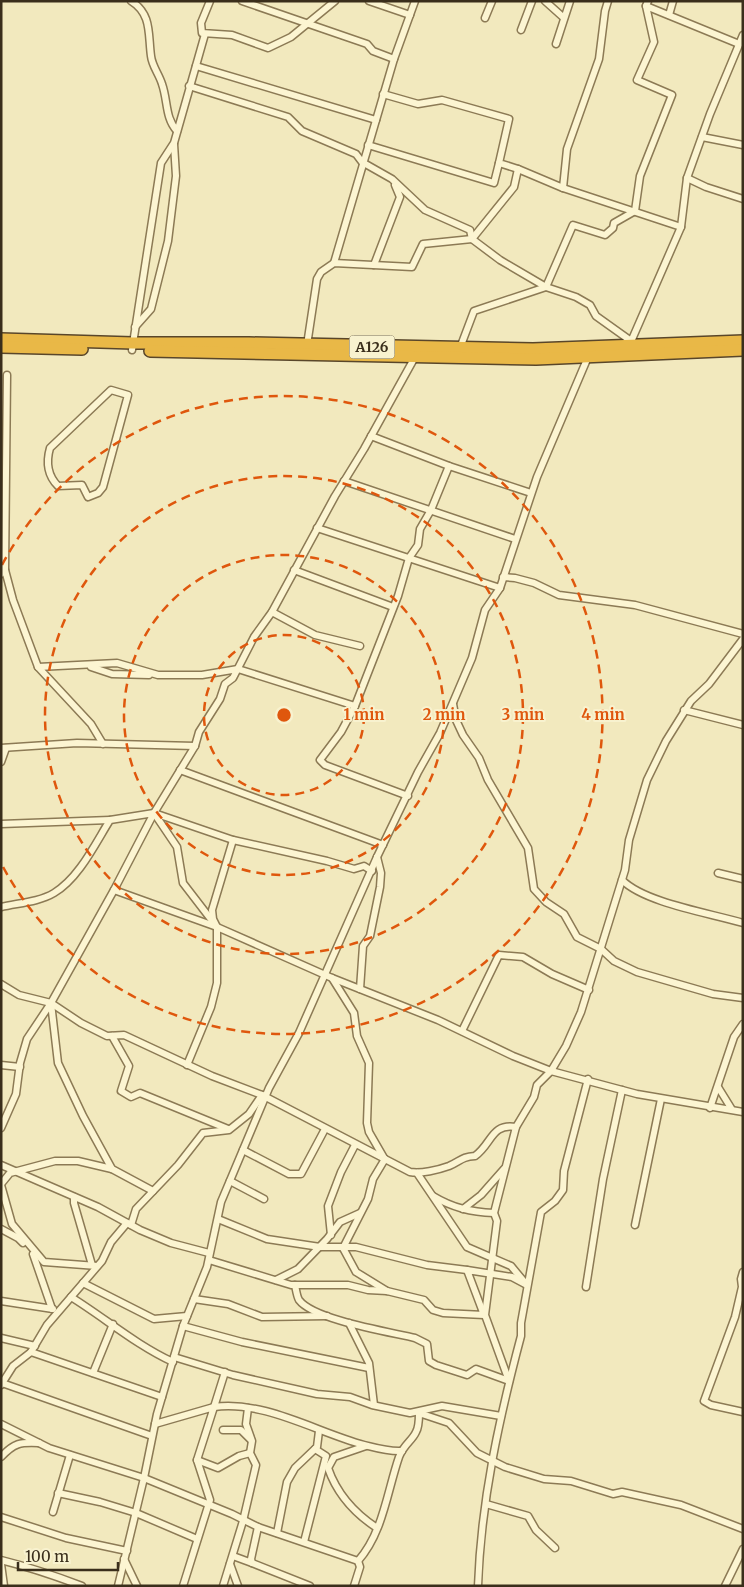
<svg xmlns="http://www.w3.org/2000/svg" width="744" height="1587" viewBox="0 0 744 1587" font-family="Merriweather,serif">
<style>
.lines{fill:none;stroke-linecap:round;stroke-linejoin:round}
.street-casing{stroke:#8c7a55;stroke-width:9}
.highway-casing{stroke:#59462a;stroke-width:14}
.street{stroke:#fcf5d2;stroke-width:6}
.highway{stroke:#e9b847;stroke-width:11}
.ring{fill:none;stroke:#df570d;stroke-width:2.5;stroke-dasharray:9 6}
.labels{text-anchor:middle;stroke-width:4;stroke-linejoin:round;paint-order:stroke}
.shield{fill:#f8f2cf;stroke:#736951;stroke-width:1}
.shield-label{font-size:14px;font-weight:bold;fill:#3a2e1b}
.centre{fill:#df570d;stroke:#f8f2cf;stroke-width:2.5}
.ring-label{font-size:15px;text-anchor:middle;font-weight:bold;fill:#df570d;stroke:#f8f2cf;stroke-width:4;stroke-linejoin:round;paint-order:stroke}
</style>
<rect width="100%" height="100%" fill="#f2e9be"/>
<g class="lines">
<defs>
<g id="street">
<path d="M131,1C152,14 148,34 151,56C152,66 159,74 162,84C168,101 165,118 177,131"/>
<path d="M210,1L201,23L202,33L232,35L268,48L291,37L335,1"/>
<path d="M242,1L367,44L373,51L394,59"/>
<path d="M369,1L410,15"/>
<path d="M545,1L564,18"/>
<path d="M646,6L739,44"/>
<path d="M669,15L673,1"/>
<path d="M485,18L492,1"/>
<path d="M521,30L532,1"/>
<path d="M556,44L570,1"/>
<path d="M196,66L376,120"/>
<path d="M189,86L288,117L302,131L356,154L362,162L392,179L425,210L470,230L472,239L500,260L546,287L576,297L590,305L596,316L631,341"/>
<path d="M383,94L418,104L442,100L509,119L499,163L518,169"/>
<path d="M702,137L743,145"/>
<path d="M368,145L494,183L499,163"/>
<path d="M687,178L706,187L743,199"/>
<path d="M563,188L681,227"/>
<path d="M334,263L394,59L415,1"/>
<path d="M374,265L400,197L395,185"/>
<path d="M135,327L151,309L168,241L176,176L174,144"/>
<path d="M630,344L681,227L687,178L710,114L743,35"/>
<path d="M307,345L317,279L321,272L334,263L412,267L423,244L472,239L514,187L518,169L563,188L567,149L599,59L605,11L608,1"/>
<path d="M460,348L474,311L546,287L573,225L605,235L613,228L614,223L635,211L640,176L672,95L637,80L654,42L646,6L648,1"/>
<path d="M132,350L161,163L174,143L205,34"/>
<path d="M111,390L128,395L103,487L98,493L88,497L82,485L58,486C47,475 46,462 50,448Z"/>
<path d="M371,436L449,466L531,493"/>
<path d="M344,481L515,539"/>
<path d="M317,528L500,588"/>
<path d="M5,570L13,600L38,667"/>
<path d="M294,570L393,607"/>
<path d="M1,574L5,570L7,375"/>
<path d="M503,577L515,578L534,583L559,595L635,605L743,634"/>
<path d="M272,612L315,635L360,646"/>
<path d="M91,667L112,674L149,675"/>
<path d="M453,704L456,720L463,735L479,758L488,780L528,848L534,889L546,902L564,914L577,937L601,949L614,961L637,972L713,994L743,998"/>
<path d="M684,710L743,725"/>
<path d="M103,744L91,724L38,667L117,663L158,675H202L238,669L355,706"/>
<path d="M1,748L77,743L195,746"/>
<path d="M1,762L6,748"/>
<path d="M180,770L383,845"/>
<path d="M408,796L325,765L320,760L341,732L355,706L398,596L409,558L418,545L420,529L431,510L449,466"/>
<path d="M154,813L195,746L199,732L220,699L225,684L233,678L254,637L272,612L335,496L364,449L415,357"/>
<path d="M154,813L233,840L327,861L354,869L364,866L372,871"/>
<path d="M154,813L177,847L183,883L213,922"/>
<path d="M1,824L110,820"/>
<path d="M718,873L743,879"/>
<path d="M622,880C645,903 710,913 743,923"/>
<path d="M1,907C18,903 39,902 54,893C79,878 95,844 110,820L154,813L114,890L217,927L332,978L438,1020L513,1056L551,1071L637,1094L743,1112"/>
<path d="M332,978L354,1013L357,1036L369,1063L367,1123L369,1132L384,1158"/>
<path d="M1,984L19,995L51,1003L81,1023L107,1036L124,1035L212,1076L262,1095L410,1172C421,1174 438,1170 449,1166C461,1161 461,1157 475,1156C492,1144 491,1123 516,1127"/>
<path d="M360,989L363,946L370,936L380,887L381,873L377,857"/>
<path d="M51,1003L58,1063L83,1116L112,1169L153,1191"/>
<path d="M462,1031L499,955L523,957L552,974L589,990"/>
<path d="M112,1036L129,1066L121,1091L131,1097L140,1093L228,1129"/>
<path d="M1,1065L20,1067"/>
<path d="M187,1065L211,1007L217,983V927L213,919L212,910L233,840"/>
<path d="M718,1087L731,1108"/>
<path d="M710,1108L734,1037L743,1024"/>
<path d="M1,1128L16,1094L20,1063L27,1039L51,1003L114,890"/>
<path d="M243,1150L289,1174H301L325,1129"/>
<path d="M1,1165L98,1207L140,1230L171,1243L209,1253"/>
<path d="M417,1173L467,1247L511,1266L526,1284"/>
<path d="M230,1181L264,1199"/>
<path d="M1,1184L10,1173L55,1161H78L112,1169"/>
<path d="M1,1185L12,1224L44,1262L97,1266"/>
<path d="M433,1196C453,1208 471,1212 494,1213"/>
<path d="M74,1197V1203L92,1265"/>
<path d="M463,1209L481,1195L504,1169"/>
<path d="M218,1219L267,1239L320,1247H356L427,1265L467,1270"/>
<path d="M131,1225L136,1209L178,1165L203,1133L229,1130L249,1114L262,1095"/>
<path d="M635,1225L661,1099"/>
<path d="M1,1229L18,1238L23,1243"/>
<path d="M331,1235L328,1206L341,1172L355,1145"/>
<path d="M343,1248L368,1199L373,1179L385,1159"/>
<path d="M343,1248L356,1272L387,1291"/>
<path d="M33,1254L52,1309"/>
<path d="M209,1260L291,1285H348L368,1290L387,1291L424,1300L433,1310L443,1313L484,1315L467,1270L512,1277L527,1285"/>
<path d="M743,1272L741,1279L742,1287L735,1317L704,1401L711,1405L743,1412"/>
<path d="M276,1280L298,1269L327,1239L340,1222L360,1213"/>
<path d="M83,1283L154,1319L187,1316"/>
<path d="M295,1285C296,1290 297,1297 299,1300C314,1320 390,1332 415,1338L427,1344L429,1361L436,1365L467,1375L476,1369L509,1381"/>
<path d="M586,1287L603,1179L622,1090"/>
<path d="M71,1297C105,1318 136,1345 173,1362"/>
<path d="M194,1299L228,1304L262,1317L327,1316"/>
<path d="M1,1301L53,1309"/>
<path d="M349,1323L369,1363L374,1405"/>
<path d="M183,1326L242,1342L369,1368"/>
<path d="M1,1338L35,1346"/>
<path d="M31,1352L162,1397"/>
<path d="M174,1357L233,1375L317,1394L350,1397L372,1405L410,1413L442,1406L501,1416"/>
<path d="M225,1372L214,1407C264,1400 316,1432 364,1445C376,1448 389,1452 402,1451"/>
<path d="M93,1373L113,1324"/>
<path d="M509,1381L485,1315L497,1221L494,1213L516,1127L534,1097L537,1085L551,1071L566,1046L581,1012L625,870L629,840L647,780L666,741L691,701L709,684L743,639"/>
<path d="M2,1383L152,1436"/>
<path d="M1,1385L13,1366L31,1352L47,1325L102,1261L111,1242L127,1223"/>
<path d="M1,1424L49,1448L144,1478L232,1514L258,1527L358,1561"/>
<path d="M155,1424L214,1407L197,1460L210,1500L183,1586"/>
<path d="M223,1430H241L251,1440"/>
<path d="M366,1446L334,1457L328,1468C337,1494 354,1513 377,1528"/>
<path d="M1,1457C14,1443 20,1442 39,1443"/>
<path d="M197,1460L218,1468L239,1456L250,1453"/>
<path d="M58,1493L100,1502L136,1513L197,1539"/>
<path d="M486,1504L528,1516L536,1530L555,1548"/>
<path d="M53,1512L70,1455"/>
<path d="M1,1517L66,1538L127,1551"/>
<path d="M258,1527L251,1559L252,1563L310,1586"/>
<path d="M277,1533L287,1482L295,1468L317,1447L319,1431"/>
<path d="M304,1542L326,1456L315,1449"/>
<path d="M233,1556L252,1563"/>
<path d="M124,1559L137,1586"/>
<path d="M1,1560C29,1567 56,1576 82,1586"/>
<path d="M358,1561C383,1533 387,1492 399,1457C404,1444 412,1441 416,1432C419,1427 419,1418 419,1413L449,1423L477,1453L505,1467L544,1479L571,1481L613,1494L622,1492L681,1505L743,1529"/>
<path d="M1,1564L4,1586"/>
<path d="M230,1564L238,1586"/>
<path d="M118,1586L144,1478L157,1414L183,1326L207,1267L221,1202L269,1088L299,1033L377,857L418,772L440,733L472,658L485,610L500,588L537,477L588,357"/>
<path d="M223,1586L243,1521L256,1465L250,1453L252,1441L246,1424L248,1408"/>
<path d="M354,1586L360,1567L358,1561"/>
<path d="M478,1586C481,1501 499,1419 521,1336V1323L541,1212L555,1201L563,1190L564,1171L588,1079"/>
<path d="M725,1586L743,1549"/>
</g>
<g id="highway">
<path d="M1,339L133,343H249L533,349L743,341"/>
<path d="M1,347L82,349"/>
<path d="M150,351L536,359L743,350"/>
</g>
</defs>
<use href="#street" class="street-casing"/>
<use href="#highway" class="highway-casing"/>
<use href="#street" class="street"/>
<use href="#highway" class="highway"/>
</g>
<g class="ring">
<circle cx="284" cy="715" r="80"/>
<circle cx="284" cy="715" r="160"/>
<circle cx="284" cy="715" r="239"/>
<path d="M2 565A319 319 0 1 1 2 865"/>
</g>
<g class="labels">
<rect class="shield" x="349.5" y="335.5" width="45" height="23" rx="4"/>
<g class="shield-label">
<text x="372" y="352">A126</text>
</g>
</g>
<circle cx="284" cy="715" r="8" class="centre"/>
<g class="ring-label">
<text x="364" y="720">1 min</text>
<text x="444" y="720">2 min</text>
<text x="523" y="720">3 min</text>
<text x="603" y="720">4 min</text>
</g>
<rect width="744" height="1587" fill="none" stroke="#3a2e1b" stroke-width="5"/>
<path d="M18 1562v8h100v-8" fill="none" stroke="#3a2e1b" stroke-width="2.5"/>
<text x="25" y="1562" font-size="15" fill="#3a2e1b" stroke="#f8f2cf" stroke-width="4" paint-order="stroke">100 m</text>
</svg>
